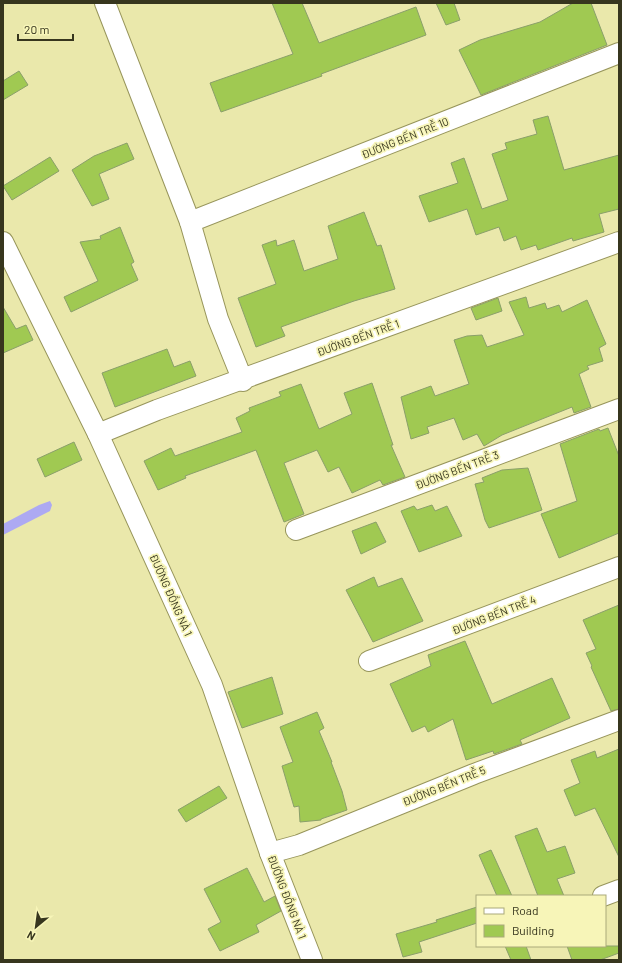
<svg xmlns="http://www.w3.org/2000/svg" width="622" height="963" viewBox="0 0 622 963" font-family="Barlow,sans-serif">
<style>
.green{fill:#ada9f2}
.building{fill:#a0c952;stroke:#8a9f6a}
.lines{fill:none;stroke-linecap:round;stroke-linejoin:round}
.minor-casing{stroke:#97955b;stroke-width:22}
.minor{stroke:#fff;stroke-width:20}
.labels{text-anchor:middle;stroke-width:3.5;stroke-linejoin:round;paint-order:stroke}
.street-label{font-size:11px;fill:#37361e;stroke:#f7f5b8}
</style>
<rect width="100%" height="100%" fill="#eae8ab"/>
<path class="green" d="M50,501L52,505L50,511L3,535V524L39,505Z"/>
<g class="building">
<path d="M272,3H302L319,43L416,7L426,35L321,74L322,76L221,112L210,83L293,54Z"/>
<path d="M436,3H454L460,20L446,25Z"/>
<path d="M573,3H591L607,45L481,95L459,50L480,40L540,22Z"/>
<path d="M19,71L28,85L3,100V81Z"/>
<path d="M548,116L564,170L619,155V209L599,214L604,232L573,241L572,238L538,250L536,245L521,250L516,236L504,241L499,227L476,235L467,209L429,222L419,196L458,183L451,163L464,158L482,209L508,200L492,154L507,149L505,143L537,134L533,120Z"/>
<path d="M127,143L134,159L99,174L109,199L92,206L72,170L94,156Z"/>
<path d="M50,157L59,171L12,200L3,186Z"/>
<path d="M364,212L377,246L381,245L395,289L354,301L281,327L285,336L256,347L238,298L276,284L262,245L276,240L277,246L294,240L304,271L338,259L328,226Z"/>
<path d="M120,227L134,262L131,264L138,280L71,312L64,297L98,281L80,242L101,239L100,236Z"/>
<path d="M526,297L529,308L545,303L547,309L559,305L562,312L587,300L606,344L599,348L603,361L587,366L589,369L579,374L591,407L574,413L572,407L502,435L484,446L477,434L463,440L454,418L427,427L429,433L411,439L401,397L431,386L435,396L469,384L454,340L467,336L482,335L487,347L524,335L509,302Z"/>
<path d="M498,298L502,311L476,320L471,308Z"/>
<path d="M3,307L16,329L26,325L33,340L3,353Z"/>
<path d="M167,349L174,367L190,361L196,376L115,407L102,373Z"/>
<path d="M372,383L393,445H391L405,477L383,485L380,480L352,493L339,467L328,472L317,450L284,463L304,514L284,522L256,450L185,476L186,478L158,490L144,461L171,448L175,456L242,432L236,418L250,411L249,408L281,396L279,392L301,384L319,429L352,414L344,393Z"/>
<path d="M608,428L619,456V533L559,558L541,514L577,501L560,444L599,429L600,431Z"/>
<path d="M74,442L82,460L45,477L37,459Z"/>
<path d="M528,468L542,510L489,528L485,520L475,484L484,482L482,478L502,470Z"/>
<path d="M432,505L435,511L447,506L462,536L419,552L401,511L414,506L417,510Z"/>
<path d="M376,522L386,542L361,554L352,531Z"/>
<path d="M374,577L378,587L402,578L423,621L373,642L346,590Z"/>
<path d="M619,605V709L611,711L591,667L592,666L586,653L596,649L583,620Z"/>
<path d="M465,641L492,704L552,678L570,718L520,740L522,744L494,754L493,751L466,760L453,719L428,732L425,726L412,732L390,684L431,666L428,655Z"/>
<path d="M272,677L283,714L242,728L228,692Z"/>
<path d="M317,712L324,728L319,731L332,762H331L342,791L347,810L321,819V820L300,822L299,806L294,807L282,766L293,762L280,727Z"/>
<path d="M619,749V857L595,808L575,816L564,790L580,783L571,760L595,751L597,758Z"/>
<path d="M219,786L227,798L186,822L178,810Z"/>
<path d="M537,828L547,852L565,846L575,873L557,879L564,896H538L515,836Z"/>
<path d="M491,850L512,896H497L479,855Z"/>
<path d="M247,868L264,902L275,896L281,911L256,925L259,932L220,951L208,929L221,922L204,889Z"/>
<path d="M477,907V923L419,942L422,952L403,957L396,934L437,922L436,920Z"/>
<path d="M505,946H526L531,960H511Z"/>
<path d="M567,946H619V953L600,960H572Z"/>
</g>
<g class="lines">
<defs>
<g id="minor">
<path d="M105,3L190,222L218,319L243,381"/>
<path d="M190,222L619,53"/>
<path d="M3,242L98,434L212,685L270,853L312,960"/>
<path d="M98,434L157,410L619,242"/>
<path d="M296,530L619,409"/>
<path d="M369,661L619,567"/>
<path d="M270,853L299,845L474,774L619,720"/>
<path d="M603,896L619,890"/>
</g>
</defs>
<use href="#minor" class="minor-casing"/>
<use href="#minor" class="minor"/>
</g>
<g class="labels">
<g class="street-label">
<text transform="translate(405 138) rotate(-22)" y="4">ĐƯỜNG BẾN TRỄ 10</text>
<text transform="translate(358 338) rotate(-20)" y="4">ĐƯỜNG BẾN TRỄ 1</text>
<text transform="translate(457 470) rotate(-21)" y="4">ĐƯỜNG BẾN TRỄ 3</text>
<text transform="translate(171 595) rotate(66)" y="4">ĐƯỜNG ĐỒNG NÀ 1</text>
<text transform="translate(494 615) rotate(-21)" y="4">ĐƯỜNG BẾN TRỄ 4</text>
<text transform="translate(444 786) rotate(-22)" y="4">ĐƯỜNG BẾN TRỄ 5</text>
<text transform="translate(287 897) rotate(69)" y="4">ĐƯỜNG ĐỒNG NÀ 1</text>
</g>
</g>
<rect width="622" height="963" fill="none" stroke="#37361e" stroke-width="8"/>
<rect x="476" y="895" width="130" height="52" fill="#f7f5b8" stroke="#aaa97a"/>
<rect x="484" y="908" width="20" height="6" fill="#ffffff" stroke="#aaa97a"/>
<text x="512" y="915" font-size="12" fill="#37361e">Road</text>
<rect x="484" y="925" width="20" height="12" fill="#a0c952" stroke="#aaa97a"/>
<text x="512" y="935" font-size="12" fill="#37361e">Building</text>
<g transform="translate(36 927) rotate(209)" stroke="#f7f5b8" stroke-width="3" paint-order="stroke">
<path d="M0-3L7 15L0 10L-7 15Z" fill="#37361e"/>
<text y="-6" font-size="11" font-weight="bold" text-anchor="middle" fill="#37361e">N</text>
</g>
<path d="M18 34v6h55v-6" fill="none" stroke="#37361e" stroke-width="2"/>
<text x="24" y="34" font-size="12" fill="#37361e" stroke="#f7f5b8" stroke-width="3" paint-order="stroke">20 m</text>
</svg>
